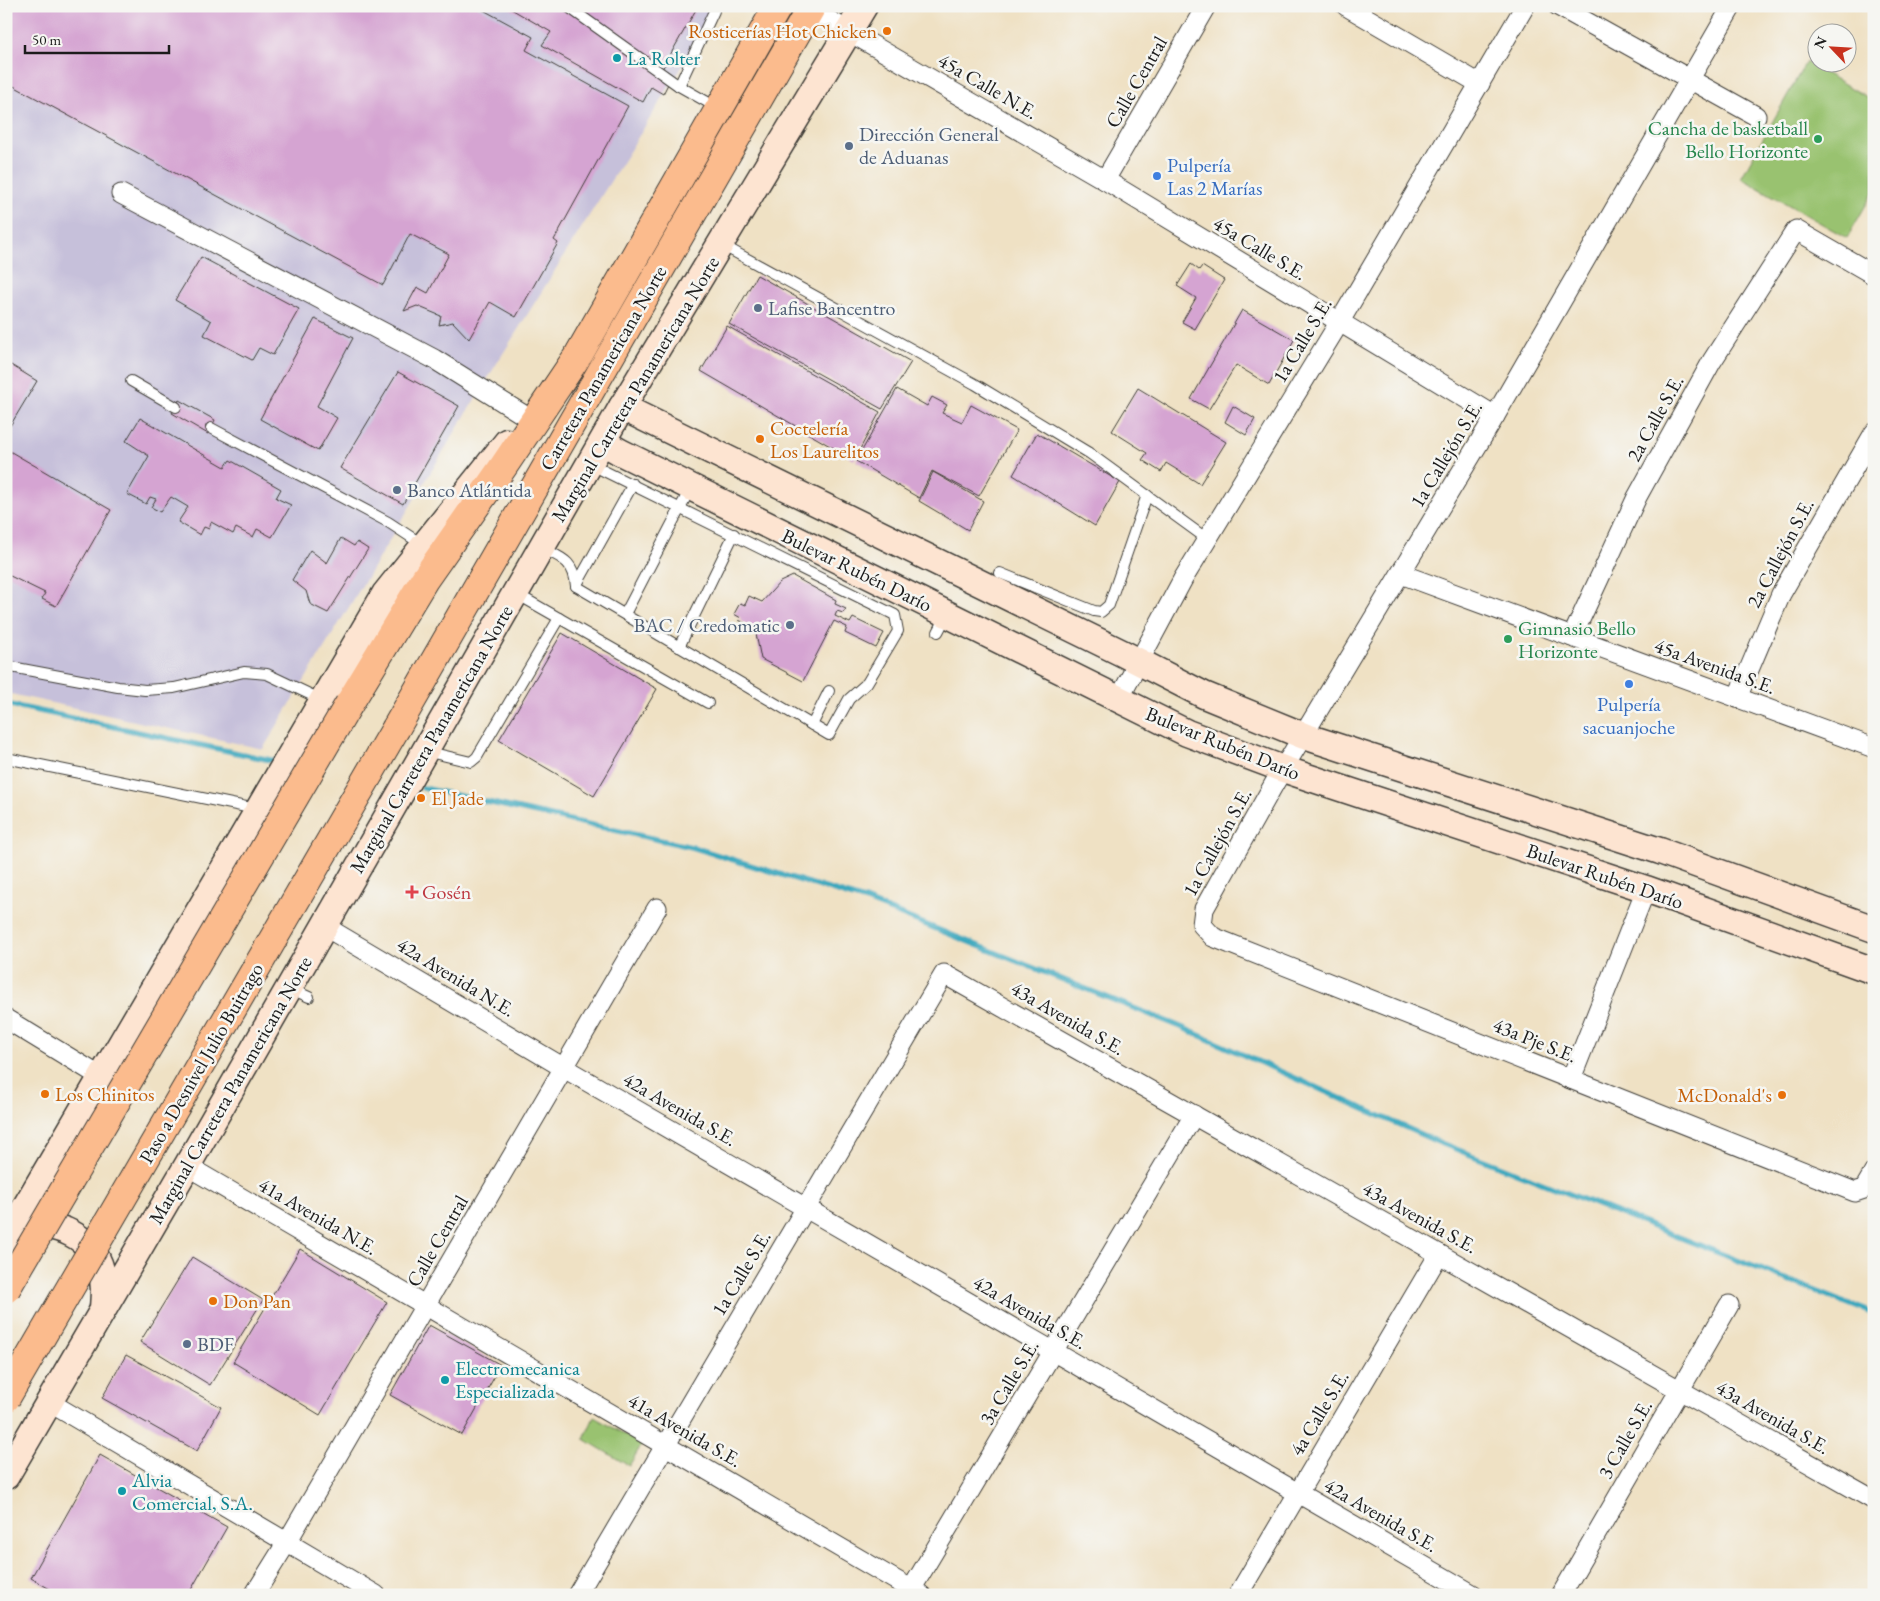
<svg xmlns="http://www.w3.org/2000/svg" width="1880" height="1601" viewBox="0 0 1880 1601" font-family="'EB Garamond',serif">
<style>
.industrial{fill:#c6c0da}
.green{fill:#99c26f;stroke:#5a6f46}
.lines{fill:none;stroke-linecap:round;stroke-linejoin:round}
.stream{stroke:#3ea8be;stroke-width:5.5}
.building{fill:#d5a4d2}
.lane-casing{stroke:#3c3a35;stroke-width:12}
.street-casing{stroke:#3c3a35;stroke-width:21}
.secondary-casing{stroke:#3c3a35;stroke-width:29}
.highway-casing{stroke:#3c3a35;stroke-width:30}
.lane{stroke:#fff;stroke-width:10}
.street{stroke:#fff;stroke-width:19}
.secondary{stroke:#fde4d1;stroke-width:26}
.highway{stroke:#fbbb8d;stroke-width:28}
.highway-bridge-casing{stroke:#3c3a35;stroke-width:30;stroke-linecap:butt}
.highway-bridge{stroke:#fbbb8d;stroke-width:28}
.food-dot{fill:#e8710a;stroke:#f6f6f2;stroke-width:2}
.culture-dot{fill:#0f9aa8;stroke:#f6f6f2;stroke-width:2}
.leisure-dot{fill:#2e9e5b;stroke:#f6f6f2;stroke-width:2}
.service-dot{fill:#5c6f8a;stroke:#f6f6f2;stroke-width:2}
.shop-dot{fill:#3f7fe0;stroke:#f6f6f2;stroke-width:2}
.health-dot{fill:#e0444e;stroke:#f6f6f2;stroke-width:2}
.labels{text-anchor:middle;stroke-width:5;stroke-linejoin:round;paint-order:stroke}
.food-label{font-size:20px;fill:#c56008;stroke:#f6f6f2;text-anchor:start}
.culture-label{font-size:20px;fill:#0d838f;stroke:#f6f6f2;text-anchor:start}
.street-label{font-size:20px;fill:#1c1c1c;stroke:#f6f6f2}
.leisure-label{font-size:20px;fill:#27864d;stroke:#f6f6f2;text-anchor:end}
.service-label{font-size:20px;fill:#4e5e75;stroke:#f6f6f2;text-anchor:start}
.shop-label{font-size:20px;fill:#366cbe;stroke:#f6f6f2;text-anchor:start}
.health-label{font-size:20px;fill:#be3a42;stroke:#f6f6f2;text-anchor:start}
</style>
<rect width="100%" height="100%" fill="#f6f6f2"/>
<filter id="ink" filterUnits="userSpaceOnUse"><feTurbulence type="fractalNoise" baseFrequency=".02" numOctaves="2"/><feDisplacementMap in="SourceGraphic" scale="10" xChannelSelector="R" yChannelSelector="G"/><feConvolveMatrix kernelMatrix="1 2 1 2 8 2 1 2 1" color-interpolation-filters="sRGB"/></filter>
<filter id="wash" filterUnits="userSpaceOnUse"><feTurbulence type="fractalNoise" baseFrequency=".0096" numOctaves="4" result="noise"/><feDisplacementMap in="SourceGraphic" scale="20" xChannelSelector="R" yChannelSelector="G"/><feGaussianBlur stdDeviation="1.12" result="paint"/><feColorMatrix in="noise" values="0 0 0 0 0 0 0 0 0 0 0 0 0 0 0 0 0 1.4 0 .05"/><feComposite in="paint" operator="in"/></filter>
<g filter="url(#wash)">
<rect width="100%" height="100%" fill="#efe1c4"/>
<path class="industrial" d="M6,6H720L489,376L263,749L6,693Z"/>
<g class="green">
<path d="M1806,62L1874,101V191L1847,238L1741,178Z"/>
<path d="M594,1417L642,1444L629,1466L584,1439Z"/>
</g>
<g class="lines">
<g class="stream">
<path d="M6,704L280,762"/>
<path d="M423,788L692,847L867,901L1181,1027L1438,1142L1874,1314"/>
</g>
</g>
<g id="blocks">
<g class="building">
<path d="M6,6H476L533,37L526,50L628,106L554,240L558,243L516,317L490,302L469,339L453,322L439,325L441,316L417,306L404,311L417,287L428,293L449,254L410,234L383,285L6,82Z"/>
<path d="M506,6H698L661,71L671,78L663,94L651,87L643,102L542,45L551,32Z"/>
<path d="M201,257L299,309L273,355L259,348L252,360L204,335L211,321L175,300Z"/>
<path d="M1191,264L1199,270L1202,266L1224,280L1195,329L1182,322L1196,298L1177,286Z"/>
<path d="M757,275L911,362L882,409L729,324Z"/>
<path d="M1242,310L1294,340L1269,385L1236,365L1209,409L1191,399Z"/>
<path d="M315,319L353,338L317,406L337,418L318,451L260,419Z"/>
<path d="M727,326L880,412L854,460L701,371Z"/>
<path d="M6,362L37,381L10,426L6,424Z"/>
<path d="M398,372L459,406L403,504L340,468Z"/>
<path d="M1138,388L1226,442L1200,484L1166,463L1161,472L1142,460L1147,453L1112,431Z"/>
<path d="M897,389L927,406L932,397L947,405L942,413L962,422L971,405L1017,430L979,496L932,471L919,498L856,461Z"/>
<path d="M179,400L215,420L208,434L172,413Z"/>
<path d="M1233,406L1255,419L1246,435L1225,422Z"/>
<path d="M140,418L225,467L230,460L281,489L276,498L291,505L272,537L257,529L253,537L236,528L233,534L211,522L209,529L204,527L200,535L178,522L188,507L171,497L160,512L151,507L156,499L150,497L146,504L127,494L149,456L126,441Z"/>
<path d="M1037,433L1120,482L1095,526L1013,475Z"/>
<path d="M6,449L111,510L56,606L42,599L45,593L6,574Z"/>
<path d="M933,472L983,501L968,530L919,501Z"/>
<path d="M341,538L354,546L357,542L368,549L328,613L310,604L306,591L292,580L310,550L327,563Z"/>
<path d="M793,576L836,600L835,604L846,609L843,613L837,611L835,616L850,623L853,618L884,633L876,648L845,633L847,627L834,621L803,681L761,659L755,629L739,620L741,618L734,614L740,603L745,605L749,596L762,602L780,582Z"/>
<path d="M562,633L657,689L594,796L499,740Z"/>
<path d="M300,1249L387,1302L320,1415L233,1362Z"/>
<path d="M192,1257L263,1300L210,1385L140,1342Z"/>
<path d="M429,1325L501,1365L462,1435L390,1395Z"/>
<path d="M126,1355L221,1407L197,1451L102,1398Z"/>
<path d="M100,1455L227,1527L188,1595H60L31,1578Z"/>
</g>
</g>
</g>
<g filter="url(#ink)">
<use href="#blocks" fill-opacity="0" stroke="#3c3a35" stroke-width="1"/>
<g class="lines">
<defs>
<g id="lane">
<path d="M567,6L679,86L718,108"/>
<path d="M679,86L714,11"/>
<path d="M722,245L975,384L1089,453L1207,539"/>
<path d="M131,381L176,407"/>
<path d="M211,428L388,522L423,545"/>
<path d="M542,548C562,558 574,561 576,586L829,735L849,699L867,683L898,631L895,615L590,464"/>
<path d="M1000,573L1094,611L1101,612L1109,605L1147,495"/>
<path d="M576,586L633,484"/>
<path d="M515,593L708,703"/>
<path d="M625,614L691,487"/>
<path d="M938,632L947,615"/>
<path d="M679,647L734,534"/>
<path d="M6,666L118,687L145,690L174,688L244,672L267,674L322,700"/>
<path d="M812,725L829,691"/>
<path d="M425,751L471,762L477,757L559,618"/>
<path d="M6,758L256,809"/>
<path d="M289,988L309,997"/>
</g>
<g id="street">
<path d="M1346,6L1480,84"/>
<path d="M1558,6L1756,116"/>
<path d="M1732,6L1495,416L1274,784L1204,909L1202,925L1213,937L1855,1192L1864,1189L1874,1172"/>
<path d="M810,9L1105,180L1495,416"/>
<path d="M1105,180L1206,6"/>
<path d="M121,194L434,359L527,417"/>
<path d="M1401,574L1874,748"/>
<path d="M1572,637L1637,497L1712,361L1796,230L1874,275"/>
<path d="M1737,698L1781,594L1874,433"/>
<path d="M1119,699L1183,579L1339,323L1525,6"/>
<path d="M324,926L564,1068L1474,1595"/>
<path d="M6,1019L101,1077"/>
<path d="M1571,1079L1646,889"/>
<path d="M187,1166L921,1595"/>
<path d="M49,1402L376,1595"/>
<path d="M254,1595L287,1542L657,908"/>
<path d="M577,1595L944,974L1874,1500"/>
<path d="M908,1595L1194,1115"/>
<path d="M1238,1595L1439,1254"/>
<path d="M1561,1595L1729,1305"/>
</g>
<g id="secondary">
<path d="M622,407L1122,653L1204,695L1304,736L1660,851L1874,929"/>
<path d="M603,442L620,452L1187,733L1283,769L1646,889L1874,971"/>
<path d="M24,1229C55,1219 93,1237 101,1270C105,1283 104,1295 103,1308"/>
<path d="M6,1240L385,594L507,442"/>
<path d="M6,1476L187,1166L622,407L864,6"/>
</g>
<g id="highway">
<path d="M349,704L424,580L503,467L579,354L778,6"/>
<path d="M396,728L812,6"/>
</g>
</defs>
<use href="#lane" class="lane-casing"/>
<use href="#street" class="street-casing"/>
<use href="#secondary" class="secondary-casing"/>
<use href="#highway" class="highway-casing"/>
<use href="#lane" class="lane"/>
<use href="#street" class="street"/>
<use href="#secondary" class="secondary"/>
<use href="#highway" class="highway"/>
<defs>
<g id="highway-bridge">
<path d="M6,1289L349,704"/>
<path d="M6,1398L396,728"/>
</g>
</defs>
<use href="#highway-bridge" class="highway-bridge-casing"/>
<use href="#highway-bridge" class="highway-bridge"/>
</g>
</g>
<g class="food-dot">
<circle cx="887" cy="31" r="5"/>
<circle cx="760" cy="439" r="5"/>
<circle cx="421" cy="798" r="5"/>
<circle cx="45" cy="1094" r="5"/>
<circle cx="1782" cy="1095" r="5"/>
<circle cx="213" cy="1301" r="5"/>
</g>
<g class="culture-dot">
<circle cx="617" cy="58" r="5"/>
<circle cx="445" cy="1380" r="5"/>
<circle cx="122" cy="1491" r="5"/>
</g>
<g class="leisure-dot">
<circle cx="1818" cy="139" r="5"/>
<circle cx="1508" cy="639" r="5"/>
</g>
<g class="service-dot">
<circle cx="849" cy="146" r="5"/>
<circle cx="758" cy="308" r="5"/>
<circle cx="397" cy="490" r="5"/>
<circle cx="790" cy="625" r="5"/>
<circle cx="187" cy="1344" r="5"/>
</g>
<g class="shop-dot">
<circle cx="1157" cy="176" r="5"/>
<circle cx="1629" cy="684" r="5"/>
</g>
<path class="health-dot" d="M409.5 884.5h5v5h5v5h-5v5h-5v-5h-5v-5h5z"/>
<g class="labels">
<g class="food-label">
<text x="877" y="38" text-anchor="end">Rosticerías Hot Chicken</text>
<text x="770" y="435">Coctelería<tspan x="770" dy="23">Los Laurelitos</tspan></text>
<text x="431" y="805">El Jade</text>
<text x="55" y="1101">Los Chinitos</text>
<text x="1772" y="1102" text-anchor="end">McDonald's</text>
<text x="223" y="1308">Don Pan</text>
</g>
<g class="culture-label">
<text x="627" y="65">La Rolter</text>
<text x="455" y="1375">Electromecanica<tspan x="455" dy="23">Especializada</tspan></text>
<text x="132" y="1487">Alvia<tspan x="132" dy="23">Comercial, S.A.</tspan></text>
</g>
<g class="street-label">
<text transform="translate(1136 82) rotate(-60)" y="7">Calle Central</text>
<text transform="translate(988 86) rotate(30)" y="7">45a Calle N.E.</text>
<text transform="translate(1260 248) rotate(31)" y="7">45a Calle S.E.</text>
<text transform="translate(1302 340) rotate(-59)" y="7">1a Calle S.E.</text>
<text transform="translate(603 368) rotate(-60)" y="7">Carretera Panamericana Norte</text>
<text transform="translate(635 389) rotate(-59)" y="7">Marginal Carretera Panamericana Norte</text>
<text transform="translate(1655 418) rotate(-61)" y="7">2a Calle S.E.</text>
<text transform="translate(1446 454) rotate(-59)" y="7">1a Callejón S.E.</text>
<text transform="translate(1780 553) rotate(-62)" y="7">2a Callejón S.E.</text>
<text transform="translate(857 570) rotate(26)" y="7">Bulevar Rubén Darío</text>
<text transform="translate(1715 666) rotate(20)" y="7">45a Avenida S.E.</text>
<text transform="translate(431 739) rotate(-60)" y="7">Marginal Carretera Panamericana Norte</text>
<text transform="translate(1223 743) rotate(22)" y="7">Bulevar Rubén Darío</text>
<text transform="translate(1217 842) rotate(-61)" y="7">1a Callejón S.E.</text>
<text transform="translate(1605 876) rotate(19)" y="7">Bulevar Rubén Darío</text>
<text transform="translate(456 977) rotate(31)" y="7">42a Avenida N.E.</text>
<text transform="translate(1068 1018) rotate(30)" y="7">43a Avenida S.E.</text>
<text transform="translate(1535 1040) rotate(22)" y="7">43a Pje S.E.</text>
<text transform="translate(201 1063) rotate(-60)" y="7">Paso a Desnivel Julio Buitrago</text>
<text transform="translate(230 1090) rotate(-60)" y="7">Marginal Carretera Panamericana Norte</text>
<text transform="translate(680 1109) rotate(30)" y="7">42a Avenida S.E.</text>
<text transform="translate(318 1216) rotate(30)" y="7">41a Avenida N.E.</text>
<text transform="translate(1420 1217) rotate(29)" y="7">43a Avenida S.E.</text>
<text transform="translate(437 1241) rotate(-60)" y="7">Calle Central</text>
<text transform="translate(741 1273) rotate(-59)" y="7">1a Calle S.E.</text>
<text transform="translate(1030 1312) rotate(30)" y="7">42a Avenida S.E.</text>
<text transform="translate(1009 1382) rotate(-59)" y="7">3a Calle S.E.</text>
<text transform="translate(1319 1413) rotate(-59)" y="7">4a Calle S.E.</text>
<text transform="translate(1773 1417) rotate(30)" y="7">43a Avenida S.E.</text>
<text transform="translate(685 1430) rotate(30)" y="7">41a Avenida S.E.</text>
<text transform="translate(1625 1439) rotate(-60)" y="7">3 Calle S.E.</text>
<text transform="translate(1381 1515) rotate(30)" y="7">42a Avenida S.E.</text>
</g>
<g class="leisure-label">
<text x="1808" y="135">Cancha de basketball<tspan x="1808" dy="23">Bello Horizonte</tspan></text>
<text x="1518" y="635" text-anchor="start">Gimnasio Bello<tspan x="1518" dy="23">Horizonte</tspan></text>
</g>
<g class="service-label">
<text x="859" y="141">Dirección General<tspan x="859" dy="23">de Aduanas</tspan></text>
<text x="768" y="315">Lafise Bancentro</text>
<text x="407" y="497">Banco Atlántida</text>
<text x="780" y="632" text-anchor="end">BAC / Credomatic</text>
<text x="197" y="1351">BDF</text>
</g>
<g class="shop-label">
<text x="1167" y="172">Pulpería<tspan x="1167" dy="23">Las 2 Marías</tspan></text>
<text x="1629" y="711" text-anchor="middle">Pulpería<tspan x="1629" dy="23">sacuanjoche</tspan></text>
</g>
<g class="health-label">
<text x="422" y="899">Gosén</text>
</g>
</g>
<rect width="1880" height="1601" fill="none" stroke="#f6f6f2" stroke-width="25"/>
<g transform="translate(1832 48) rotate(295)"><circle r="24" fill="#f6f6f2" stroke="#9f9f9c"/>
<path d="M0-4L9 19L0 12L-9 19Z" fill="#c8321e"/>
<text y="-8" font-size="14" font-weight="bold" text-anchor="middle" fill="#1c1c1c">N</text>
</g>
<path d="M25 45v8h144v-8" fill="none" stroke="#1c1c1c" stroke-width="2.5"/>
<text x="32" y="45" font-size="15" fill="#1c1c1c" stroke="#f6f6f2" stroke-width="4" paint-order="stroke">50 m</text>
</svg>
